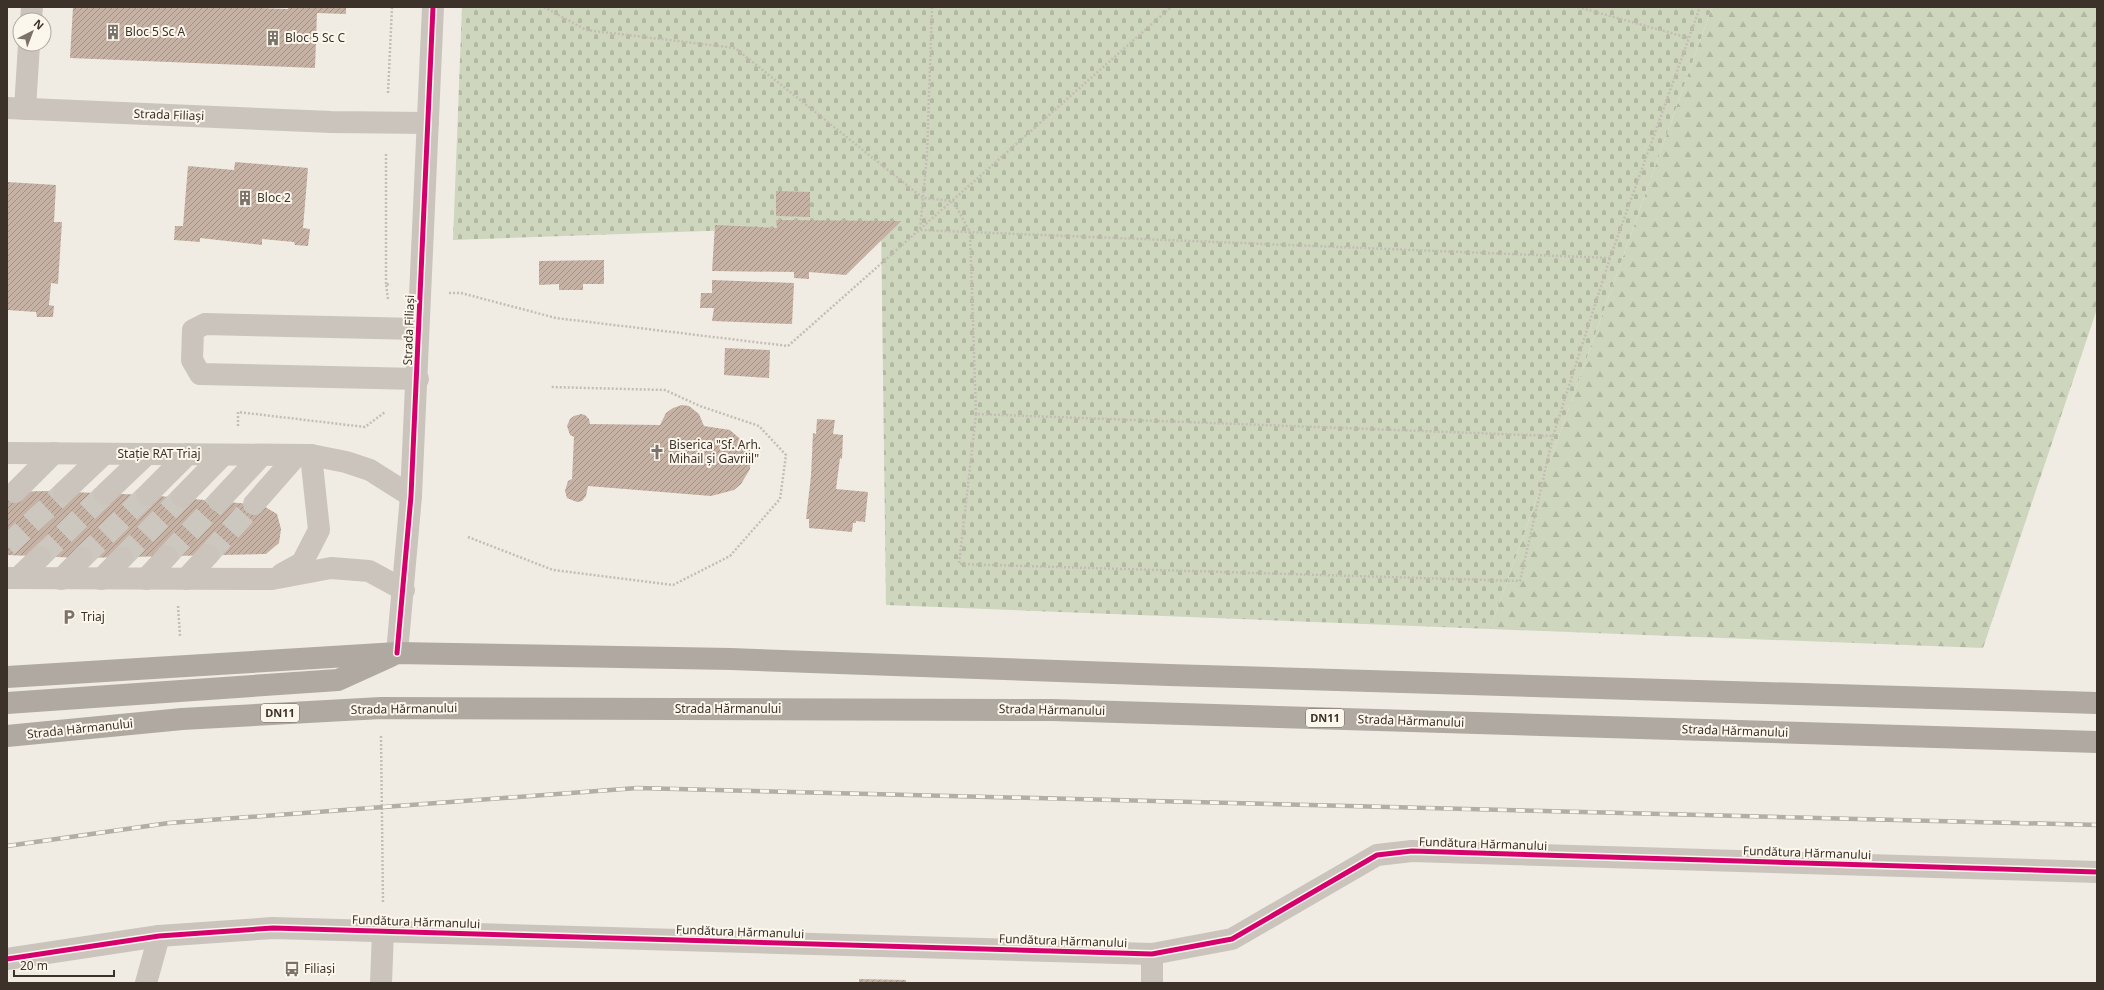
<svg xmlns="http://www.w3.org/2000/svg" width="2104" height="990" viewBox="0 0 2104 990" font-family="'Noto Sans',sans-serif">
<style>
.forest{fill:url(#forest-firs)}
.cemetery{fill:url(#cemetery-stones)}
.building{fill:url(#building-hatch)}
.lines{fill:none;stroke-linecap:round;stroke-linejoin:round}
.minor-tunnel{stroke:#ccc7bf;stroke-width:22;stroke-dasharray:22 11;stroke-linecap:butt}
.path{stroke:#c3bdb5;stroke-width:2.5;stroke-dasharray:2 2;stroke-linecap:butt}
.minor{stroke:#cac4bd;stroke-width:22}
.major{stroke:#afa9a2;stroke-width:22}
.rail-casing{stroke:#b2ada7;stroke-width:4.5}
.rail{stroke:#fcf7ed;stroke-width:3;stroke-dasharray:9;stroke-linecap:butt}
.cycleway-casing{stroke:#fcf7ed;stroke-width:8}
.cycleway{stroke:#d6006c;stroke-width:5}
.labels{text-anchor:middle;stroke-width:4;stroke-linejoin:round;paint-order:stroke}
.shield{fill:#fcf7ed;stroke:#766d64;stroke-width:1}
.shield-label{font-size:11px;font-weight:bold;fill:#3c322a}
.poi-label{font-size:12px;fill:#3c322a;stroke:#fcf7ed;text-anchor:start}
.street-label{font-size:12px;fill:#3c322a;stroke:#fcf7ed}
</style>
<defs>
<pattern id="forest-firs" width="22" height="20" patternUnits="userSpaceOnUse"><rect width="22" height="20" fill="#ced7bd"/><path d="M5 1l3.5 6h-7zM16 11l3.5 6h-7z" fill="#b2b9a3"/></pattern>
<pattern id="cemetery-stones" width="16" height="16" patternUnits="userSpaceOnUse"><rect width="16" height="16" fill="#ced7bd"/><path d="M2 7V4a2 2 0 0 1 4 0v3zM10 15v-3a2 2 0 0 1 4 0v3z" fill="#b2b9a3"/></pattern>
<pattern id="building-hatch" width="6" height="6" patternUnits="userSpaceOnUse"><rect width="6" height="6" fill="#c5b2a5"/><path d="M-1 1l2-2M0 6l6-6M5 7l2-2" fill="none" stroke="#a19187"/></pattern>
</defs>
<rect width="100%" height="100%" fill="#f0ece4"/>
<path class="forest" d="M1712,7H2097V309L1983,648L1490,629Z"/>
<path class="cemetery" d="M462,7H1712L1490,629L886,605L881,225L453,240Z"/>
<g class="building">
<path d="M73,7H232L288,9V7H346V14L317,13L315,68L70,58Z"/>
<path d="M235,162L308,168L303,228L310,229L308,246L295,245L294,242L262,239V245L200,238V242L174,240L175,226H183L188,166L234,170Z"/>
<path d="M7,182L56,185L54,222H62L58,284L51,283L49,305L54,306L53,317H37L36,312L7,310Z"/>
<path d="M776,191L810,192V217L776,216Z"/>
<path d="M776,220L901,221L846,275L809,272V279L794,278V272L712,271L715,225L777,228Z"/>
<path d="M604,260V284H583V290H559V284L539,285V261Z"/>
<path d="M712,280L794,283L792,324L712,321L714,308H700L701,293H712Z"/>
<path d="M725,348L770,350L769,378L724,375Z"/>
<path d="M682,405L689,406L699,414L704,426L730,430L747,445L751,452L750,469L741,484L734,490L711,496L588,486L586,496L582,501L577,502L567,498L565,491L568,481L572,479L574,437L570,435L567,426L570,419L574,416L581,414L585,415L589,419L590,424L660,425L666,413L673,408Z"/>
<path d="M817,419L835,420L833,434L843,435L842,459L840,458L836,489L868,492L865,522L856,521V523H853L852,532L809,528V519H806L811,476L813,433L816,434Z"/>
<path d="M46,491L147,495L262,505L277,514L281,529L279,543L266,554L82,558L7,555V492Z"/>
<path d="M859,979L906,980V983H859Z"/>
</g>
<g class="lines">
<g class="minor-tunnel">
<path d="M7,546L64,492"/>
<path d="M208,555L254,504"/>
<path d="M167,556L219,501"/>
<path d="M40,557L105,494"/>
<path d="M82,558L147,495"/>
<path d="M122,558L182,497"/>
</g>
<g class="path">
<path d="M544,7L586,30L735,48L923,198L953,201L970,232L976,414L1553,436L1610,258"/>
<path d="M932,7L927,155L920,230L1610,258L1700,7"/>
<path d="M1578,7L1689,38"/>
<path d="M388,93L392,7"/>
<path d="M386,284V152"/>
<path d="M449,293H461L556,318L788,346L1171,7"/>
<path d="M388,299L386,284L391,285"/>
<path d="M976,414L959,564L1520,581L1553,436"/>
<path d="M238,426V412L365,427L385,412"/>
<path d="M468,537L553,570L673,585L730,556L780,499L786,455L759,426L700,406L665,390L550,387"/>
<path d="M178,606L180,636"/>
<path d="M381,736L383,903"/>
</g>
<g class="minor">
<path d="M31,20L32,7"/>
<path d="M7,108L331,122L428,123"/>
<path d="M25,109L29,44"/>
<path d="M418,379L200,374L192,360L193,330L205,324L418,329"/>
<path d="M7,453L311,455L346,462L370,470L411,496"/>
<path d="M15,492L54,453"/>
<path d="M64,492L104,454"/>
<path d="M105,494L147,454"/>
<path d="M147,495L188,454"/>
<path d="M182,497L223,455"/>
<path d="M219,501L262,455"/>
<path d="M254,504L297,455"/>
<path d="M282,574L302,563L319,530L311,455"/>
<path d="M7,578L272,579L331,568L369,571L404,590"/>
<path d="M18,578L40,557"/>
<path d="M61,579L82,558"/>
<path d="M101,579L122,558"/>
<path d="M146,579L167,556"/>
<path d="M186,579L208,555"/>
<path d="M397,653L411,496L433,7"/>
<path d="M7,959L159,936L273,928L1152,954L1232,939L1377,855L1412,851L2097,872"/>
<path d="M146,983L159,936"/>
<path d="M381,983L383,931"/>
<path d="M1152,983V954"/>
</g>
<g class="major">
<path d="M7,677L397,653L731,659L1169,675L2097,703"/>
<path d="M7,703L338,680L391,656"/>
<path d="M7,736L182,719L381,708L1052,710L2097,742"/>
</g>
<defs>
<path id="rail" d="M7,846L169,823L637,788L2097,825"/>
</defs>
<use href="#rail" class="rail-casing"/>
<use href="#rail" class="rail"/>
<defs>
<g id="cycleway">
<path d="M397,653L411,496L433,7"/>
<path d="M7,959L159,936L273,928L1152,954L1232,939L1377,855L1412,851L2097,872"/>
</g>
</defs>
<use href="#cycleway" class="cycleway-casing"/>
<use href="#cycleway" class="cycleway"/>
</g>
<defs>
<symbol id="building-bare" viewBox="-9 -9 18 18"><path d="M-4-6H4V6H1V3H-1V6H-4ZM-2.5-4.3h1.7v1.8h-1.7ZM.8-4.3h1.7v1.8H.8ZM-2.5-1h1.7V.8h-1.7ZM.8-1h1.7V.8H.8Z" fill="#7b736b" stroke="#fcf7ed" stroke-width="2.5" paint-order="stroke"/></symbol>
<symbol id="church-bare" viewBox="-9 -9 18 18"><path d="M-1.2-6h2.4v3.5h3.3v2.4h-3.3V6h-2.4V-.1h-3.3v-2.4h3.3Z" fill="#7b736b" stroke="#fcf7ed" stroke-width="2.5" paint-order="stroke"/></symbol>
<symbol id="parking-bare" viewBox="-9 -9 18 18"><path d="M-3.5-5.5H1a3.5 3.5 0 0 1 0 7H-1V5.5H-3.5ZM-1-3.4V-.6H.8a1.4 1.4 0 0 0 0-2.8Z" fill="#7b736b" stroke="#fcf7ed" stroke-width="2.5" paint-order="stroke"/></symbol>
<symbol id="bus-bare" viewBox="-9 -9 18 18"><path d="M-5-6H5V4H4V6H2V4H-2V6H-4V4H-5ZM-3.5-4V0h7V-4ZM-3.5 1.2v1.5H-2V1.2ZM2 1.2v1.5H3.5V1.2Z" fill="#7b736b" stroke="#fcf7ed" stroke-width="2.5" paint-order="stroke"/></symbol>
</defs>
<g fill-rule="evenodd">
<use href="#building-bare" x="102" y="21" width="22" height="22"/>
<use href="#building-bare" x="262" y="27" width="22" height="22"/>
<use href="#building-bare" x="234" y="187" width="22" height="22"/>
<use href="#church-bare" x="646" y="441" width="22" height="22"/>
<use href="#parking-bare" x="58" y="606" width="22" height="22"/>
<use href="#bus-bare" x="281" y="958" width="22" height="22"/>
</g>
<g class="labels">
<g class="shield">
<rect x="261" y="704" width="38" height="18" rx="3"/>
<rect x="1306" y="709" width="38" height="18" rx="3"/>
</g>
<g class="shield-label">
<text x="280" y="717">DN11</text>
<text x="1325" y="722">DN11</text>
</g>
<g class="poi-label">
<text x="125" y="36">Bloc 5 Sc A</text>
<text x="285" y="42">Bloc 5 Sc C</text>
<text x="257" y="202">Bloc 2</text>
<text x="669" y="449">Biserica "Sf. Arh.<tspan x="669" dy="14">Mihail și Gavriil"</tspan></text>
<text x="81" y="621">Triaj</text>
<text x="304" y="973">Filiași</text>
</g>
<g class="street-label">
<text transform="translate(169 115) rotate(2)" y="4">Strada Filiași</text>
<text transform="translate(409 330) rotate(-88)" y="4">Strada Filiași</text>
<text x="159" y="458">Stație RAT Triaj</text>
<text transform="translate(404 709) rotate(-1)" y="4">Strada Hărmanului</text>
<text x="728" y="713">Strada Hărmanului</text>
<text transform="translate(1052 710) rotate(1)" y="4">Strada Hărmanului</text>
<text transform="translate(1411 721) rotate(2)" y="4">Strada Hărmanului</text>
<text transform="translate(80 729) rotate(-6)" y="4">Strada Hărmanului</text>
<text transform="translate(1735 731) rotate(2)" y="4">Strada Hărmanului</text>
<text transform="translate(1483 844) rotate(2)" y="4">Fundătura Hărmanului</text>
<text transform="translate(1807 853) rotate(2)" y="4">Fundătura Hărmanului</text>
<text transform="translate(416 922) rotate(2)" y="4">Fundătura Hărmanului</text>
<text transform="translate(740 932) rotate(2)" y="4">Fundătura Hărmanului</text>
<text transform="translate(1063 941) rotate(2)" y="4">Fundătura Hărmanului</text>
</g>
</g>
<rect width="2104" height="990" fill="none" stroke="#3c322a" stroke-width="16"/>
<g transform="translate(32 32) rotate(42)"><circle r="19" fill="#fcf7ed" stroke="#afa89f"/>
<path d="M0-3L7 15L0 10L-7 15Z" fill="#7b736b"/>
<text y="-6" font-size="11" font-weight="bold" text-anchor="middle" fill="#3c322a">N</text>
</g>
<path d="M14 970v6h100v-6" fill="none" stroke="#3c322a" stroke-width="2"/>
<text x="20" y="970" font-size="12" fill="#3c322a" stroke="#fcf7ed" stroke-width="3" paint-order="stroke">20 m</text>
</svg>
